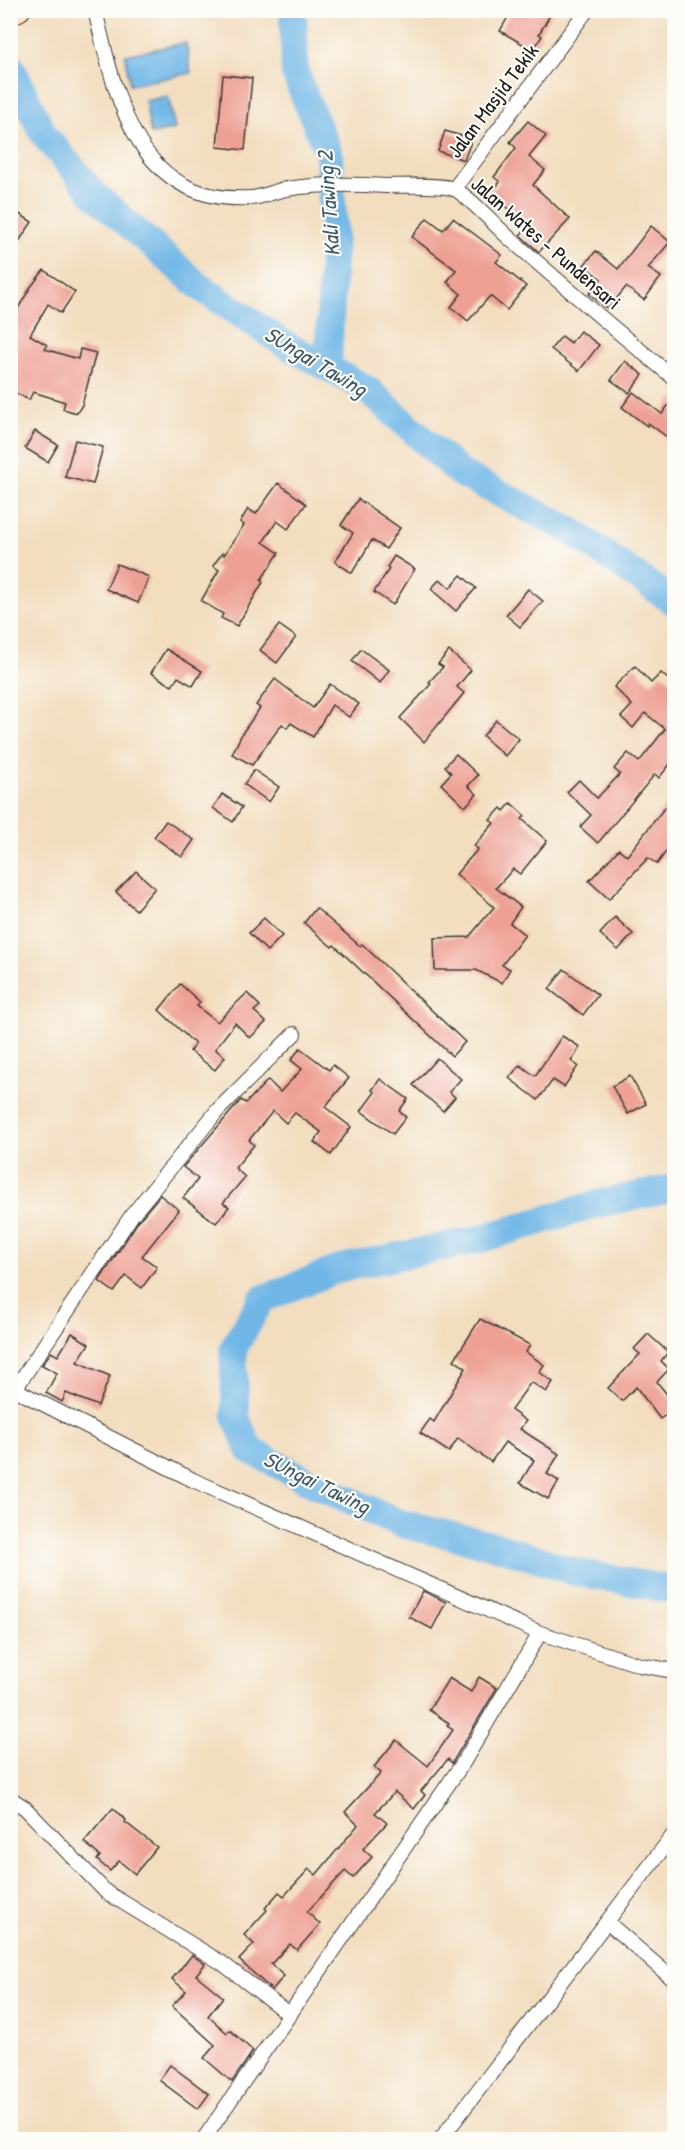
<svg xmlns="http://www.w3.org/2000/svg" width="685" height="2150" viewBox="0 0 685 2150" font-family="'Patrick Hand',sans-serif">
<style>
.water{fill:#70b7e7;stroke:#466a82;stroke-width:1.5}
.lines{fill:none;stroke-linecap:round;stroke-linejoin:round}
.river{stroke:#70b7e7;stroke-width:28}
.building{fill:#eea094}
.street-casing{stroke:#3c3934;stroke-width:16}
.secondary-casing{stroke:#3c3934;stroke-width:22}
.street{stroke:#fff;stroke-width:14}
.secondary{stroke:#ffe4c6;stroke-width:20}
.labels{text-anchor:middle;stroke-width:4.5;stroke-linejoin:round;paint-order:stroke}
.street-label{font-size:21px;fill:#1c1c1c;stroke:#fdfcf7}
.water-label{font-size:22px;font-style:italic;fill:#3e5a6d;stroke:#fdfcf7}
</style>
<rect width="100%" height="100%" fill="#fdfcf7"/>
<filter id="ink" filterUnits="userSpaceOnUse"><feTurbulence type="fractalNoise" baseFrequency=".0167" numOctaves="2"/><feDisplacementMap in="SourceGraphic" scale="12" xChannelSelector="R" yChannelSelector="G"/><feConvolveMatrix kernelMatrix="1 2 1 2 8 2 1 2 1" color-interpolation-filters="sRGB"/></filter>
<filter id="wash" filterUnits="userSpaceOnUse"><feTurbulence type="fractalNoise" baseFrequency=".008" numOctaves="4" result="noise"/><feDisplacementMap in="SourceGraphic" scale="24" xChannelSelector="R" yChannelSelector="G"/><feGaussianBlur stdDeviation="1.35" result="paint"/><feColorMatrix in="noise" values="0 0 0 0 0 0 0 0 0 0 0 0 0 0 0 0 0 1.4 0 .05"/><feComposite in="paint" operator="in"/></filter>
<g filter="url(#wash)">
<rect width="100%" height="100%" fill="#f2ddbe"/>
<g class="water">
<path d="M186,43L191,73L130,85L125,55Z"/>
<path d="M168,96L175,129L151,134L145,101Z"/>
</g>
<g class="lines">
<g class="river">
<path d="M293,10L295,73L329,154L334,232L328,368"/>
<path d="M10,65L44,135L95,195L200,287L286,345L367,389L460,473L570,530L674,602"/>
<path d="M674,1188L593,1205L477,1240L341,1268L262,1299L233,1349L236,1418L250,1450L312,1483L402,1524L504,1548L575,1572L674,1590"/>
</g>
</g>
<g id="blocks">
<g class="building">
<path d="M512,10H553L539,34L542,36L533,50L500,31Z"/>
<path d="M223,75L252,78L245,150L217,147Z"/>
<path d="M528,121L546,136L529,157L545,170L533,185L570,219L539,252L520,235L530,225L490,194L500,182L494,177L516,148L510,142Z"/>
<path d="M445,131L472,139L464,160L438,151Z"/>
<path d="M10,208L32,222L10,255Z"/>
<path d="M427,218L443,230L453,218L502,255L496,262L526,286L507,310L490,296L468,321L451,307L461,294L447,282L456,270L412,237Z"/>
<path d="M651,226L670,242L648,268L661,277L644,300L626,287L608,309L589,294L601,279L584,265L596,251L618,269Z"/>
<path d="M44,270L75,292L61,313L48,304L30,335L47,345L45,349L78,359L80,349L96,353L82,405L77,413L63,409L65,402L33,392L29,400L10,390L16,379L10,376V322L30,288Z"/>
<path d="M580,331L599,345L579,371L551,349L562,336L571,343Z"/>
<path d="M625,361L643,375L629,393L611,380Z"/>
<path d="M633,392L662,414L675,396V427L667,437L648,423L647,426L622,407Z"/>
<path d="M35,431L58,445L48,462L25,448Z"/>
<path d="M75,440L103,447L93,484L65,477Z"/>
<path d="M278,483L306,504L288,529L277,521L263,542L279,553L261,580L263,582L237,626L221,618L223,614L201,601L219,570L213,566L222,553L224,555L244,525L240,522L248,509L256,514Z"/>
<path d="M358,499L400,528L386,549L372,540L352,573L335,562L353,533L341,525Z"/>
<path d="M394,556L415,569L393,605L374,592L389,569L387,567Z"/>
<path d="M117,564L149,577L138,603L106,589Z"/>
<path d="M461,575L476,588L456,611L431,589L440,579L450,588Z"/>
<path d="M528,589L543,601L520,627L506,615Z"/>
<path d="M279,625L296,637L277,663L260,650Z"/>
<path d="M166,649L202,671L193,686L178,677L172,686L151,673Z"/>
<path d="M361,649L389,670L380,683L352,661Z"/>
<path d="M449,651L471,670L457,687L464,693L424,742L400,718L431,684L429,682L443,667L438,664Z"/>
<path d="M635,666L651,683L661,673L675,685V758L659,778L655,774L598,843L580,827L591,815L567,792L579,780L597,798L620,774L614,769L628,753L639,762L665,729L645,713L633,728L621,717L632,705L614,687Z"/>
<path d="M275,679L313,708L330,684L359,704L349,717L332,705L313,737L291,723L287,728L282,724L252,765L232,754L243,732L260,708L256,705Z"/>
<path d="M496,720L519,739L505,756L483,736Z"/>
<path d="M456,754L478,775L468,786L477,794L465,807L441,784L451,773L445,766Z"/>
<path d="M254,770L279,787L269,802L244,784Z"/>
<path d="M222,794L242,807L233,822L213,808Z"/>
<path d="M511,803L525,816L522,819L547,841L520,874L513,869L496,888L521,907L510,923L525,935L502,965L510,969L502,983L476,970H435L434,938L469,937L494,907L456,874L478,849L474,846L494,823L490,820L501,808L504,811Z"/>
<path d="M665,807L675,815V839L657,864L648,858L609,899L589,881L619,849L627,856Z"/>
<path d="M166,821L194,840L182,857L154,837Z"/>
<path d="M136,871L155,888L136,910L116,892Z"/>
<path d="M316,908L360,946L362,944L465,1042L452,1056L334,945L332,947L304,923Z"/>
<path d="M615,917L633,934L618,950L600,934Z"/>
<path d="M264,918L282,936L267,951L249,933Z"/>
<path d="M564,969L598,995L583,1015L549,989Z"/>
<path d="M180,984L200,1002L197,1006L217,1022L247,993L260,1006L254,1011L266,1022L250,1038L235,1023L215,1049L225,1057L215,1070L190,1051L195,1044L159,1010Z"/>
<path d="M562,1036L580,1047L571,1061L578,1066L564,1087L553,1080L538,1100L509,1078L520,1065L535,1076Z"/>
<path d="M300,1048L329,1070L333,1065L349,1078L325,1107L351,1127L331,1155L314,1142L321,1132L295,1113L286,1123L273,1111L249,1140L254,1145L235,1168L245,1177L223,1203L229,1207L216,1223L183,1198L198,1179L183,1167L241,1100L246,1103L268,1080L280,1092L302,1069L291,1060Z"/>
<path d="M437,1058L461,1079L449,1092L455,1097L443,1111L413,1085Z"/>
<path d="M630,1076L646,1104L628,1114L612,1086Z"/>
<path d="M380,1079L408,1099L399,1111L406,1117L393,1134L361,1111L375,1092L372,1090Z"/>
<path d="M160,1195L179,1210L142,1256L157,1267L142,1288L126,1276L114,1292L99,1281L139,1220Z"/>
<path d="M480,1319L530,1345L526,1352L544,1365L539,1372L553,1382L546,1392L531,1382L511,1410L526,1421L520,1429L559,1454L547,1474L559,1481L548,1499L520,1483L534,1460L505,1442L491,1462L458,1438L449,1452L420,1433L430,1419L434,1422L466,1368L454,1360Z"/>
<path d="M72,1333L89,1344L77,1362L110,1376L98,1406L66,1393L62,1402L46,1393L57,1373L42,1365L51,1352L58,1356Z"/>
<path d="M648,1334L668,1352L661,1361L669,1369L657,1382L675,1404V1408L660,1419L636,1387L622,1401L608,1388L640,1354L634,1349Z"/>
<path d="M423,1591L446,1602L432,1629L409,1617Z"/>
<path d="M479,1677L497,1688L452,1763L448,1759L421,1791L425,1795L414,1809L395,1792L375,1813L387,1823L363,1849L372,1857L353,1878L345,1871L307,1912L320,1924L297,1950L290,1944L271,1964L284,1976L272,1990L239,1960L254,1944L244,1935L267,1910L265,1908L279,1892L284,1896L309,1869L316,1875L358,1825L345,1812L381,1773L374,1767L396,1740L428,1766L453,1730L447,1726L449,1723L429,1710L449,1678L471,1692Z"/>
<path d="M113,1808L126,1820L125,1822L157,1847L135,1874L119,1861L110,1871L97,1860L100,1856L84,1842Z"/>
<path d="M192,1955L205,1964L196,1975L223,1997L208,2016L227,2033L230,2030L253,2051L232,2082L204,2058L215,2045L172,2006L186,1991L172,1979Z"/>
<path d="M170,2065L209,2094L198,2109L159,2080Z"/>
</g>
</g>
</g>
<g filter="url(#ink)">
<use href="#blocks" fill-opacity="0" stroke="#3c3934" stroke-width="1.5"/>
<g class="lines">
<defs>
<g id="street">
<path d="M95,10C116,98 137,205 251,198C263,197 274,191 286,189C318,184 354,184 386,186C400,186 443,184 454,189C465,193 497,227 508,237C563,285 618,333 674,378"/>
<path d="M454,189L587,10"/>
<path d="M10,1387L193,1480L540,1633L463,1763L203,2140"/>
<path d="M15,1389L132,1215L218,1110L294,1034"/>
<path d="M540,1633L640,1665L674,1671"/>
<path d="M10,1798L25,1808L106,1892L222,1963L290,2015"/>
<path d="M607,1922L674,1980"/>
<path d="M440,2140L674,1834"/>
</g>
<path id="secondary" d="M10,16L20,10"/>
</defs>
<use href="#street" class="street-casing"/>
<use href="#secondary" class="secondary-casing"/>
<use href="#street" class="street"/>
<use href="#secondary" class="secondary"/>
</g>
</g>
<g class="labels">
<g class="street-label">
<text transform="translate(493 101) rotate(-53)" y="7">Jalan Masjid Tekik</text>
<text transform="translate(546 243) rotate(41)" y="7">Jalan Wates - Pundensari</text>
</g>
<g class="water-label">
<text transform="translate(328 204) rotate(-94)" y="8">Kali Tawing 2</text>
<text transform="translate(316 361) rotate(31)" y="8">SUngai Tawing</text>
<text transform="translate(317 1482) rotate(26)" y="8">SUngai Tawing</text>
</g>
</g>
<rect width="685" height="2150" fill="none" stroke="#fdfcf7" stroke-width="36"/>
</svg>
